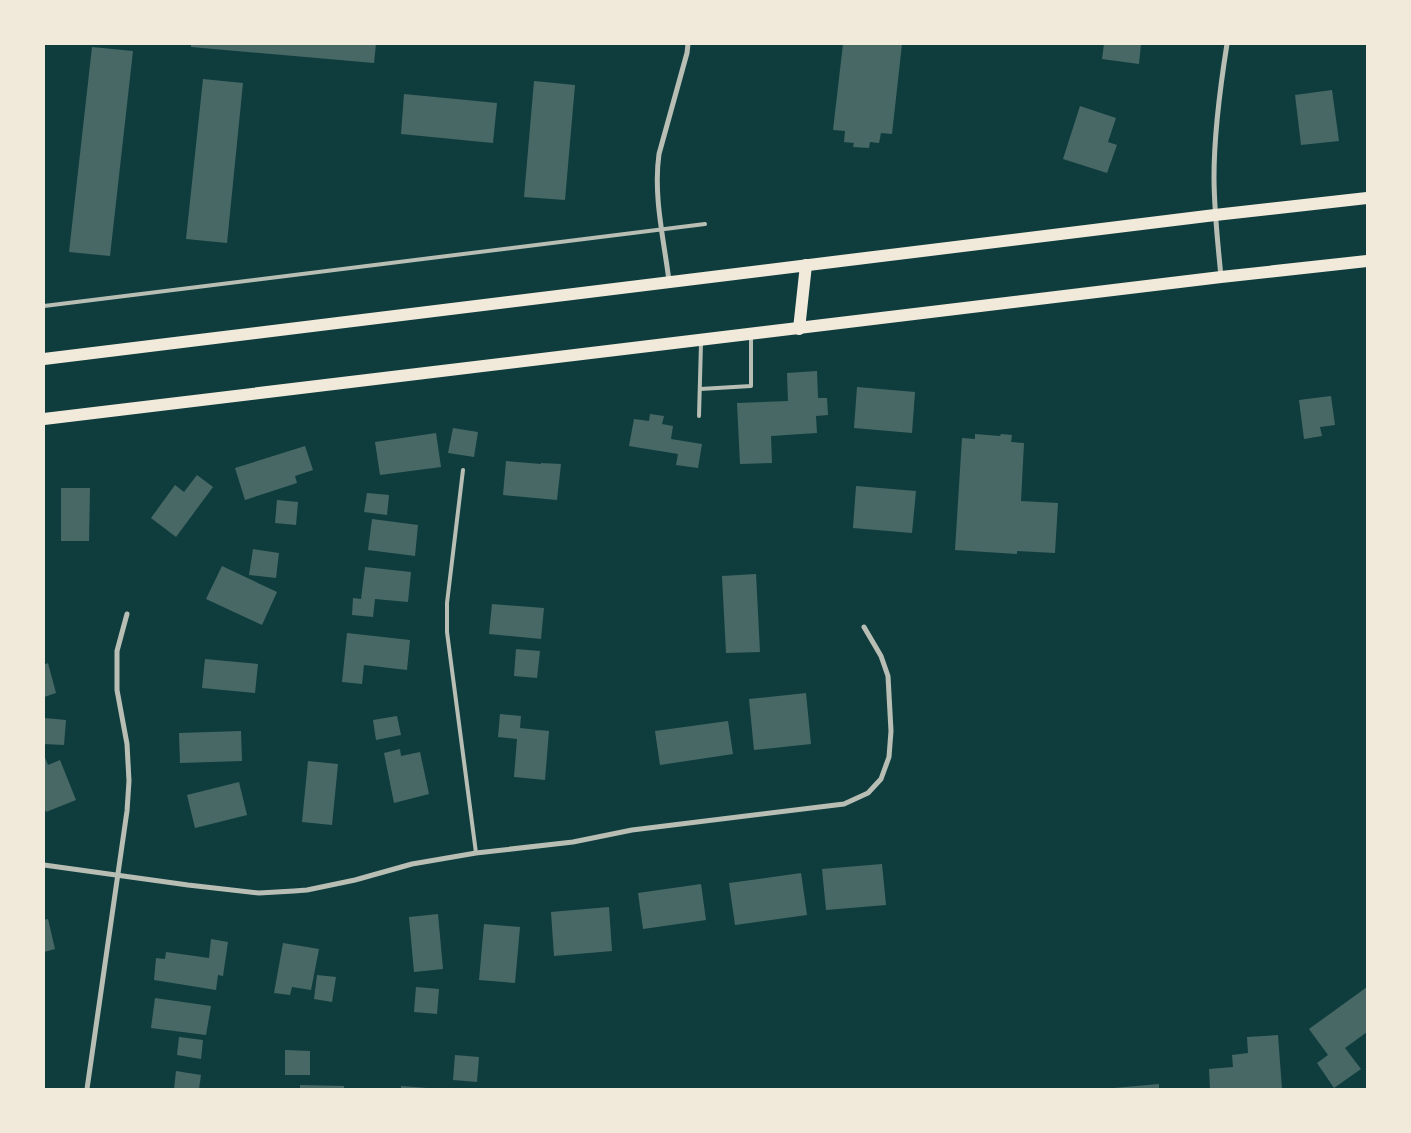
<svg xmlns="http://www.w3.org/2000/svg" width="1411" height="1133" viewBox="0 0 1411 1133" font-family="Ubuntu,sans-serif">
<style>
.building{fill:#486865}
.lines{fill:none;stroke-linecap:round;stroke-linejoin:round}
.service{stroke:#b8beb3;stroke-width:4}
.minor{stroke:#b8beb3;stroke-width:5}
.primary{stroke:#f1e9da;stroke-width:12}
</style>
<rect width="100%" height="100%" fill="#0f3d3e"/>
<g class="building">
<path d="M191,44H376L374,63L191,47Z"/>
<path d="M843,44H902L892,134L881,133L879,143L870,142L869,148L853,147L854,143L844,142L845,131L833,130Z"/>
<path d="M1104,44H1141L1139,64L1102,59Z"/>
<path d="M92,47L133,51L110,256L69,252Z"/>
<path d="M203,79L243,83L227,243L186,239Z"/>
<path d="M534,81L575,85L565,200L524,197Z"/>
<path d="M1332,90L1339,141L1301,145L1295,95Z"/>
<path d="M404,94L497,103L493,143L401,134Z"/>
<path d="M1080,106L1116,118L1108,142L1117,145L1107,173L1063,159Z"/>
<path d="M817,371L818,398H827L828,415L816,416L817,433L771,436L772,463L740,464L737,403L788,401L787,373Z"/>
<path d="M857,387L915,392L912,433L854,428Z"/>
<path d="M1331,396L1335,425L1320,427L1322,436L1304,439L1299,400Z"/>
<path d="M650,414L664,416L662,424L673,426L671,439L702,444L698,468L676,465L678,454L629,446L634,419L649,421Z"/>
<path d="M453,428L478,432L474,457L448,453Z"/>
<path d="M436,433L441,467L380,475L375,442Z"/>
<path d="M975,434L1000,436L1001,434L1012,435L1011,442L1024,443L1021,501L1058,503L1055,553L1017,551V554L955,550L962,438L975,439Z"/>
<path d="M305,446L313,470L295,476L297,483L245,500L235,468Z"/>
<path d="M506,461L541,464V463L561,464L557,500L503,495Z"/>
<path d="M197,475L213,487L176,537L151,518L175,485L184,492Z"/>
<path d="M856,486L916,491L912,533L853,528Z"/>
<path d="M61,488H90L89,541H61Z"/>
<path d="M367,493L389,495L387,515L364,512Z"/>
<path d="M277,500L298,502L296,525L275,523Z"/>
<path d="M372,519L418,525L415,556L368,550Z"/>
<path d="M253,549L279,553L276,578L249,575Z"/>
<path d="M222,566L277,592L262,625L206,599Z"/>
<path d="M365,567L411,572L408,602L375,599L373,617L352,615L353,598L361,599Z"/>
<path d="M756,574L760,652L726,653L722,576Z"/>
<path d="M492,604L544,608L541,639L489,634Z"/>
<path d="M347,633L410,640L407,670L364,665L362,684L342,682Z"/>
<path d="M516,649L540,651L537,678L514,676Z"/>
<path d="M205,659L258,664L255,693L202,688Z"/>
<path d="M48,663L56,693L44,697V665Z"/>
<path d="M806,693L811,744L754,750L749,699Z"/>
<path d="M500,714L521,716L520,728L549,731L545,780L514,777L517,739L498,737Z"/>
<path d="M397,716L401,735L376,740L373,720Z"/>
<path d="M44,718L66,720L64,745L44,744Z"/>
<path d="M728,721L733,754L660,765L655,731Z"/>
<path d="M241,731L242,761L180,763L179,733Z"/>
<path d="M400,749L401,756L420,752L429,794L394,803L384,753Z"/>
<path d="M44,755L48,765L60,760L76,800L46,812L44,807Z"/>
<path d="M308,761L338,764L332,825L302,822Z"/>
<path d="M239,782L247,815L195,828L187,795Z"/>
<path d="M882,864L886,905L826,910L822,869Z"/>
<path d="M801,873L807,915L735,925L729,883Z"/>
<path d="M701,884L706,920L643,929L638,893Z"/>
<path d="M609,907L612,951L554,956L551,912Z"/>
<path d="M438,914L443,969L414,972L409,917Z"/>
<path d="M48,919L55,949L44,952V920Z"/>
<path d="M484,924L520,927L515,983L479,980Z"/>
<path d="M211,939L228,942L223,976L218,975L216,990L154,980L156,958L165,959L166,952L209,958Z"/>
<path d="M283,943L319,949L311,990L292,987L290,995L274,993Z"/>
<path d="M317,975L336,977L332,1002L314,999Z"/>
<path d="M416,987L439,989L437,1014L414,1012Z"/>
<path d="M1367,987V1032L1345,1048L1361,1069L1334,1088L1317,1063L1328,1055L1309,1029Z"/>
<path d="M155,998L211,1006L206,1035L151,1028Z"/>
<path d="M1278,1035L1282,1089H1210L1209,1069L1233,1067L1232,1055L1248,1053L1247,1037Z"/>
<path d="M179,1037L203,1040L201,1059L177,1055Z"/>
<path d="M285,1050L310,1051V1075H285Z"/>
<path d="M455,1055L479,1057L477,1082L453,1080Z"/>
<path d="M176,1071L201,1075L199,1089H174Z"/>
<path d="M1159,1084V1089H1114V1088Z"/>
<path d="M300,1085L344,1086V1089H300Z"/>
<path d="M401,1086L427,1088V1089H401Z"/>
</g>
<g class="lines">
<g class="service">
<path d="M44,306L705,224"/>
<path d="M700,389L751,386V337"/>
<path d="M699,416L701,343"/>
<path d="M463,470L447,603V632L476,853"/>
</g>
<g class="minor">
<path d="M1221,277C1218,244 1214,211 1214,177C1214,133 1220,88 1227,44"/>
<path d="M669,281C664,240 653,196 659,154L687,53L688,44"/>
<path d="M44,865L188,885L259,893L294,891L307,890L355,880L412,864L476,853L573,842L632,830L844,804L868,793L881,779L889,757L891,731L888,676L881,656L864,627"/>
<path d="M87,1089L127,811L129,781L127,744L117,690V651L127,614"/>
</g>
<g class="primary">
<path d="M799,329L806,265"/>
<path d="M44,359L1215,215L1367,198"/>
<path d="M44,419L1221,277L1367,261"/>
</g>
</g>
<rect width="1411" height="1133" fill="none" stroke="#f1e9da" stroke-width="90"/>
</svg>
